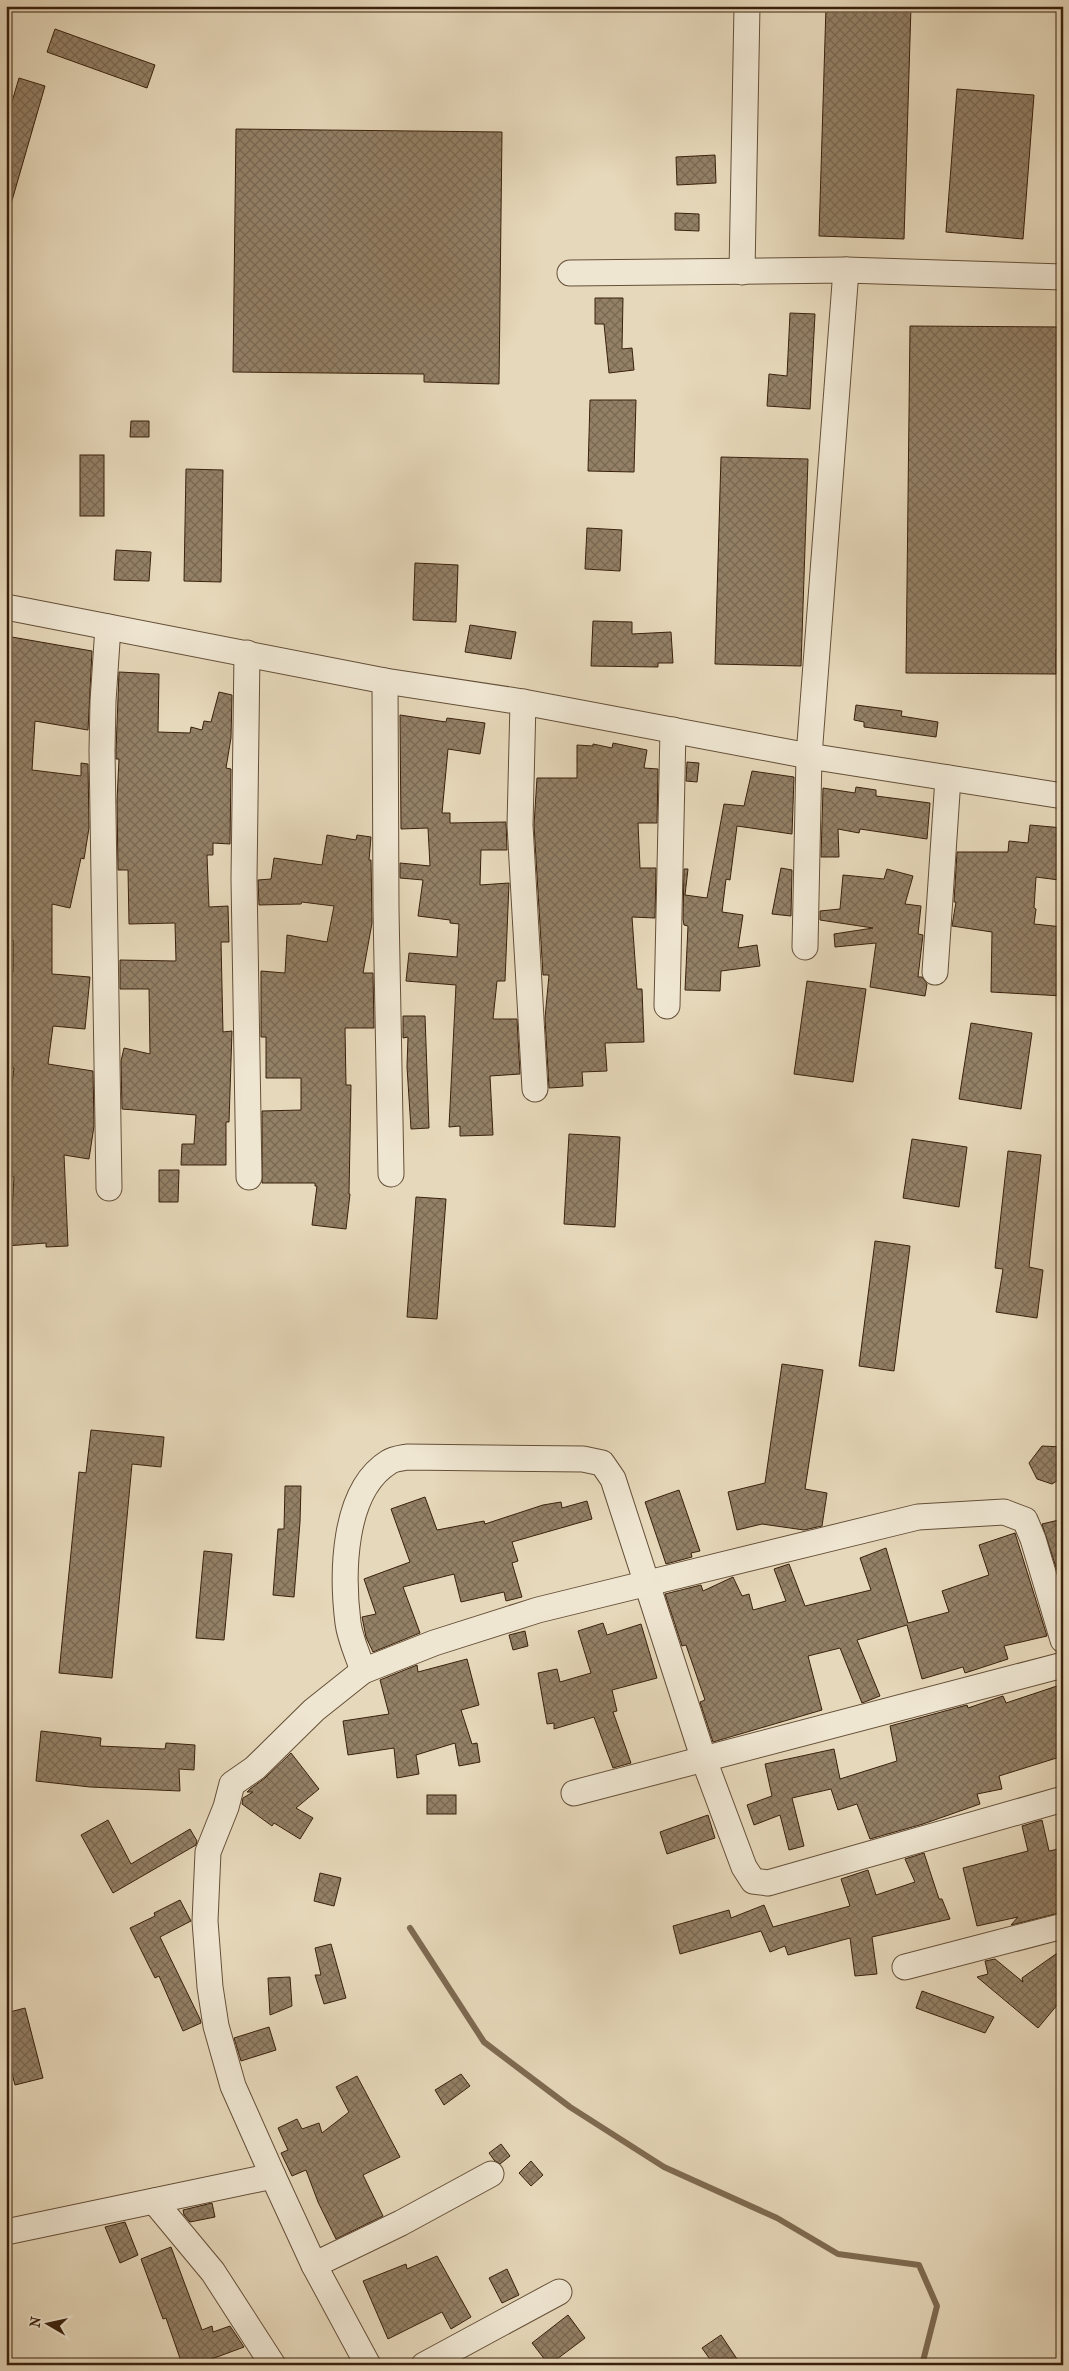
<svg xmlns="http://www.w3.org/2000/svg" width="1069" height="2371" viewBox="0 0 1069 2371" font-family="'IM FELL French Canon',serif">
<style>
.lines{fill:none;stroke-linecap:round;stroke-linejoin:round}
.stream{stroke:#7e6a51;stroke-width:6}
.building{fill:url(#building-cross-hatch);stroke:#3a210c}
.minor-casing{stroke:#654f38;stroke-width:27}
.minor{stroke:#efe6d2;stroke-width:25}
</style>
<defs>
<pattern id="building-cross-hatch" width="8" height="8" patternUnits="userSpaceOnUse" patternTransform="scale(1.25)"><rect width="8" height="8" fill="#938066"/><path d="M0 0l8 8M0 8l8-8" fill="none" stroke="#796852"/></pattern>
</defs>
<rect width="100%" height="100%" fill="#e6d8ba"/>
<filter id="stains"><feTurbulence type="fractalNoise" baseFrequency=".004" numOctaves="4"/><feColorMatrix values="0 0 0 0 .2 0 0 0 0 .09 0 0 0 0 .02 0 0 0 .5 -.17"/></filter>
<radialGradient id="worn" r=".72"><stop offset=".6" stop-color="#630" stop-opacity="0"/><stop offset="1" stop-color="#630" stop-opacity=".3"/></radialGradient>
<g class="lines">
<path class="stream" d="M410,1928L484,2042L570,2107L664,2167L777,2218L838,2254L919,2265L937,2306L922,2365"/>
</g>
<g class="building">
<path d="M826,6H911L904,239L819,236Z"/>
<path d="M55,29L155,65L147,88L47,52Z"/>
<path d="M19,78L45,86L11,204L6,203V122Z"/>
<path d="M957,89L1034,95L1023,239L946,232Z"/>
<path d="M236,129L502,132L499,384L424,382V374L233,372Z"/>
<path d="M715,155L716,183L677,185L676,157Z"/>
<path d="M675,213L699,214V231L675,230Z"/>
<path d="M595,298H623L622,349L632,348L634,370L609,373L604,324H595Z"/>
<path d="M790,313L815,314L810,409L767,406L769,374L787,376Z"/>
<path d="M910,326L1063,327V650L1056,649V674L906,673Z"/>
<path d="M590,400H636L634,472L588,471Z"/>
<path d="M131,421H149V437H130Z"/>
<rect x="80" y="455" width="24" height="61"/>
<path d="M721,457L808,459L801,666L715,664Z"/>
<path d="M186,469L223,470L221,582L184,581Z"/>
<path d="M587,528L622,530L620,571L585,569Z"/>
<path d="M116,550L151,552L149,581L114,580Z"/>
<path d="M415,563L458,565L456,622L413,620Z"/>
<path d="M593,621L632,622V634L671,632L673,663H658V667L591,666Z"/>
<path d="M470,625L516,632L511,659L465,652Z"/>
<path d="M6,636L92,651L88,730L35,721L32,770L81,776V763L88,764L89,828L84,859L81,858L70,908L52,904V974L90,977L85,1029L53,1026L48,1064L93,1071L94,1126L89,1159L64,1155L68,1246L46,1247V1243L6,1246V1211H12L14,1177L6,1176V1100H10L14,1068H6V971L13,972V940H6V818L11,752L6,749Z"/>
<path d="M119,672L159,674L158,732L190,733L191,727L202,730L204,721L211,722L219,692L232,695L231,738L226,768L231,769L230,844L213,843V855H207L209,907L228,906L229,942H221L223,1032L232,1031L229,1122H226V1165H181L182,1144H194L196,1115L122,1109L121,1061L124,1048L150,1054L149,989H120V960L176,961L175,923L129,924L128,870H118L117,801L119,759H116V751Z"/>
<path d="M856,705L902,711L901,716L938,722L936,737L864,727V722L854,720Z"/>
<path d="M400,715L446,722L447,718L485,723L480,754L448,749L442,813H450V823L506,822L507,850H481L480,885L509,883L505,981H497L493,1019H517L520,1074L490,1076L493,1135L460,1136V1126L449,1127L456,985L406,981L409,953L457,957L459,924L450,923V920L418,916L423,880L400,878V863L430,866L428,828L401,829Z"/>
<path d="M613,743L647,750L644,768L658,769L657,823H638L640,868H656L655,918L632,917L637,989H642L644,1042L605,1043L607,1071L582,1072L583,1086L549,1088L545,1018L549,975H543L534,825L537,778H577V745L593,746V744L612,748Z"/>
<path d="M687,762L699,763L697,782L686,781Z"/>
<path d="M752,771L794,777L792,834L737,826L730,880L726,879L722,912L743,915L738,948L757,945L760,966L721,971L720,991L685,990L688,926L684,925L683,919L684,869H688L685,895L707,898L724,804L744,806Z"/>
<path d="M856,787L876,790V796L930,803L927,839L860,829L859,833L838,829L839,857H821L823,788L855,793Z"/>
<path d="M1030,825L1063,828V855L1059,880L1036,877L1034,908L1036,909L1034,924L1063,927V996L991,992L992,932L952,926L956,902H954L957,852H1008L1009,841L1028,843Z"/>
<path d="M327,835L356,840L357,835L371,837L369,860H371L372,923L363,973H373L374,1028H345L346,1085H351L349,1194H350L346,1229L312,1225L317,1186H315V1183H262V1111L301,1110V1078H266V1037H261V971L285,973L287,935L327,942L334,906L302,902L301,904L259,905L258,880L271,879L274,858L322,865Z"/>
<path d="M781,868L792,870L791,916L772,914Z"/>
<path d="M887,869L913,876L905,904L921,906L918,934L923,935L918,977H922L927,984L925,996L870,987L876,943L835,947L834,934L873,928L820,920V911L840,909L843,875L884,879Z"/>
<path d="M807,981L866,989L853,1082L794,1074Z"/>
<path d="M403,1016H425L429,1128L411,1129L407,1067L408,1037L403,1038Z"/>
<path d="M971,1023L1032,1033L1021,1109L959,1099Z"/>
<path d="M569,1134L620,1137L615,1227L564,1224Z"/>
<path d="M912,1139L967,1147L959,1207L903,1198Z"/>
<path d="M1008,1151L1041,1155L1029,1267L1043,1270L1037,1318L996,1312L1003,1269L995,1268Z"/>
<path d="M159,1170H179L178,1202H159Z"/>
<path d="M416,1197L446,1199L437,1319L407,1317Z"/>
<path d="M875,1241L910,1246L894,1371L859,1366Z"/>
<path d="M782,1364L823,1370L805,1489L827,1493L822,1526L804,1530L762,1524L737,1530L728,1492L765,1483Z"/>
<path d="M91,1430L164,1437L161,1467L132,1464L112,1678L59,1673L79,1472L86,1473Z"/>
<path d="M1042,1446L1063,1447V1477L1052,1484L1037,1479L1029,1463Z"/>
<path d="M285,1486H301L300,1522L294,1597L273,1595L278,1529H284Z"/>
<path d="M679,1490L700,1551L691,1553L692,1557L666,1564L645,1502Z"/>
<path d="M425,1497L437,1530L484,1521L485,1524L543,1505L561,1502L562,1508L587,1501L592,1519L512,1542L518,1561L512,1563L522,1597L506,1601L504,1592L461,1602L454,1574L403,1587L420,1633L373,1652L366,1637L362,1617L376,1614L364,1579L410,1562L391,1509Z"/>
<path d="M1063,1519V1589L1042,1524Z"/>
<path d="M1015,1533L1047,1636L1004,1646L1008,1659L965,1673L963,1667L922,1679L907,1625L857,1640L880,1696L862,1703L840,1648L808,1656L822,1710L713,1742L700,1702L705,1700L686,1645L682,1646L665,1594L701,1585L703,1591L733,1577L742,1596L749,1594L753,1610L786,1601L774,1569L789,1564L805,1606L871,1590L860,1558L886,1548L908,1623L949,1612L942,1591L989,1575L979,1545Z"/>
<path d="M204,1551L232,1554L224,1640L196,1638Z"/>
<path d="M603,1623L607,1635L641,1624L657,1678L612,1690L617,1711L613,1712L631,1763L613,1768L594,1717L554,1729V1723L547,1724L538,1673L557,1669L560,1682L591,1673L578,1631Z"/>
<path d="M525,1631L528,1646L513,1650L509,1635Z"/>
<path d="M467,1659L479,1705L461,1710L472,1744L477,1743L480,1762L459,1766L455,1743L416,1755L419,1774L397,1778L394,1748L348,1755L343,1721L389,1714L380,1680L417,1665L418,1672Z"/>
<path d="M1063,1684V1756L999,1776L1002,1789L977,1794L980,1804L923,1824L870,1839L857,1804L838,1810L831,1789L792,1798L804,1846L789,1850L780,1815L754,1825L747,1805L772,1796L765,1764L834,1749L840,1779L897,1761L890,1726L967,1705L968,1708L1003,1696L1006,1703Z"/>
<path d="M41,1731L101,1738L100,1746L165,1749L166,1743L195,1745L194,1770L179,1769L180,1791L90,1787L36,1781Z"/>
<path d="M291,1753L319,1789L296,1808L313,1818L300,1839L274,1823L272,1826L242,1804L243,1798L253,1792H247L250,1789L265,1778Z"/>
<rect x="427" y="1795" width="29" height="19"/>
<path d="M708,1815L715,1838L667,1854L660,1832Z"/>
<path d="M108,1820L131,1864L190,1829L197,1841L196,1845L113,1893L81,1835Z"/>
<path d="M1042,1820L1049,1851L1063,1848V1912L1011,1925L1018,1917L977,1926L963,1868L1028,1851L1022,1826Z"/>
<path d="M924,1853L939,1899H942L950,1919L872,1937L877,1974L855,1976L850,1938L788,1955L785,1946L770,1952L761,1931L680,1954L673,1926L729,1910L731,1918L764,1905L773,1927L850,1906L841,1879L868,1870L876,1895L915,1882L905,1859Z"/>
<path d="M320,1873L341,1878L334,1906L314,1901Z"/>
<path d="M180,1900L191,1921L160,1937L200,2019L201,2023L183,2031L159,1976L155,1978L130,1928L155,1916L154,1913Z"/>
<path d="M331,1944L346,1998L324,2004L315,1975H321L315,1948Z"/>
<path d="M1063,1949V1998L1038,2028L977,1977L988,1974L985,1961L995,1959L1023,1982L1022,1978Z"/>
<path d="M290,1977L292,2006L270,2015L268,1978Z"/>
<path d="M922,1991L994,2017L985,2033L916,2008Z"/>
<path d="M25,2008L43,2078L15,2085L6,2051V2013Z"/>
<path d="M269,2027L276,2050L241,2061L234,2038Z"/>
<path d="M461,2074L470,2086L444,2105L435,2090Z"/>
<path d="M357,2076L400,2157L363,2175L383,2216L336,2239L318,2202L306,2170L292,2176L281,2153L288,2150L278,2128L297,2119L302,2129L319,2123L322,2133L349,2112L336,2087Z"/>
<path d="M501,2144L510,2156L500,2164L494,2160L489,2153Z"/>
<path d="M531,2161L543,2175L531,2186L519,2173Z"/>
<path d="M212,2203L215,2217L190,2222L184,2215L183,2210Z"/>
<path d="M125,2222L138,2255L120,2263L105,2227Z"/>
<path d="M171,2247L202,2330L212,2326L213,2332L230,2326L244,2347L198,2364L196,2359L182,2364L166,2318L163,2319L141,2259Z"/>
<path d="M437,2256L471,2317L451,2329L442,2312L388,2339L363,2281L406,2264L407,2269Z"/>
<path d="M507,2269L519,2295L502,2303L489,2278Z"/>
<path d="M568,2315L585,2338L549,2365L532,2343Z"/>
<path d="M721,2335L741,2365H714L702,2348Z"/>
</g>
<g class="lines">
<defs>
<g id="minor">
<path d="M742,272L747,6"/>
<path d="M570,273L846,270L1063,277"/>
<path d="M6,607L385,681L523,702L809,756L1063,796"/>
<path d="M108,627L103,701L102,751L109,1188"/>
<path d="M247,653L244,879L249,1177"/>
<path d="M385,681L386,909L391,1174"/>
<path d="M523,702L520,825L535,1089"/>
<path d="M805,947L809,756L846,270"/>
<path d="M935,972L948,778"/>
<path d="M667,1006L673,730"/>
<path d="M363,1671C358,1655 350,1639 348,1623C342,1575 342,1491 389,1462C393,1459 401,1458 407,1457L583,1459L602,1463L613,1479L704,1760L744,1867L753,1881L768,1883L1063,1799"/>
<path d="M574,1793L1063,1665"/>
<path d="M905,1967L1063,1926"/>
<path d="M154,2201L213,2272L273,2365"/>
<path d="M6,2232L273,2176"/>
<path d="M314,2265L401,2223L491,2174"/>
<path d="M368,2365L314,2265L273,2176L233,2086L216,2026L210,1987L205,1921L208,1852L226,1807L232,1784L255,1768L314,1710L363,1671L434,1643L538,1610L918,1517L1004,1512L1025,1520L1033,1539L1063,1640"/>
<path d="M424,2365L559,2292"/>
</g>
</defs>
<use href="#minor" class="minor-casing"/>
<use href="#minor" class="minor"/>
</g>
<rect width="1069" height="2371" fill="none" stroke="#e6d8ba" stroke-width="25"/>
<rect x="8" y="8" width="1054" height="2356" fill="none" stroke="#3a210c" stroke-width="2.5"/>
<rect x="12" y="12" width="1044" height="2346" fill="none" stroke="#3a210c"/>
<g transform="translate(48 2324) rotate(279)" stroke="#efe6d2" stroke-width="4" paint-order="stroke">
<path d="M0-4L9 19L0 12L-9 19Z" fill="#3a210c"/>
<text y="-8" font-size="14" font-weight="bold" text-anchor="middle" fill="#3a210c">N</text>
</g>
<rect width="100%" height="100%" filter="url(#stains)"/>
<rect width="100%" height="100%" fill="url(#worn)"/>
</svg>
